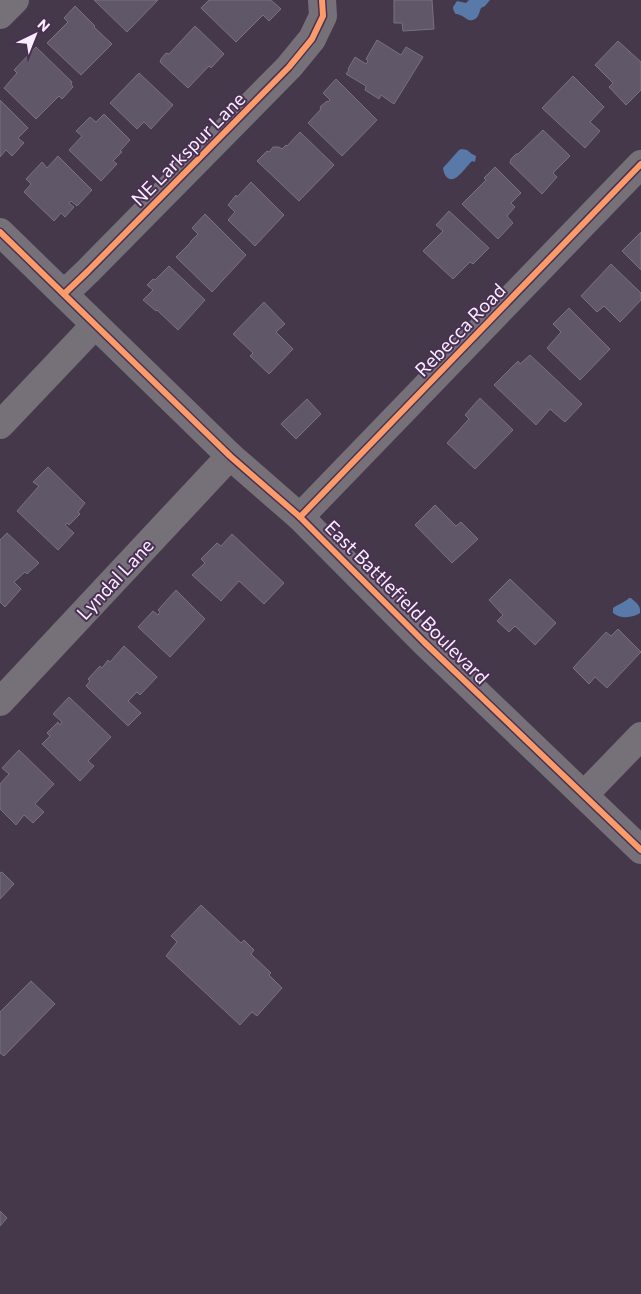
<svg xmlns="http://www.w3.org/2000/svg" width="641" height="1294" viewBox="0 0 641 1294" font-family="Commissioner,sans-serif">
<style>
.water{fill:#5979a9}
.building{fill:#605869;stroke:#797081}
.lines{fill:none;stroke-linecap:round;stroke-linejoin:round}
.minor{stroke:#767179;stroke-width:28}
.cycleway-casing{stroke:#4a3053;stroke-width:9}
.cycleway{stroke:#fa9b69;stroke-width:6}
.labels{text-anchor:middle;stroke-width:4;stroke-linejoin:round;paint-order:stroke}
.street-label{font-size:19px;fill:#faedff;stroke:#4a3053}
</style>
<rect width="100%" height="100%" fill="#46384b"/>
<g class="water">
<path d="M469,0H490L485,6L481,8C479,12 479,17 475,19C468,23 466,17 460,15C456,13 456,16 454,11C453,10 453,8 453,7L457,1L466,3Z"/>
<path d="M462,149L467,150L472,154L476,156L475,162L472,161C467,166 462,173 457,177C449,183 444,176 443,168L459,150Z"/>
<path d="M629,598H631C636,603 641,605 640,613C633,618 620,619 613,613V608C618,604 624,603 629,598Z"/>
</g>
<g class="building">
<path d="M94,0H158L127,32Z"/>
<path d="M209,0H271L281,9L269,21L263,15L236,42L201,8Z"/>
<path d="M394,0H432L434,29L403,31L402,23H394Z"/>
<path d="M75,6L95,26L94,27L112,44L81,75L47,43L68,22L64,18Z"/>
<path d="M195,26L224,54L211,68L209,66L188,88L160,62L161,59L166,53L169,54Z"/>
<path d="M377,40L401,55L406,47L423,57L394,104L381,95L379,99L365,90L366,86L346,74L349,70L348,69L355,57L366,64L368,61L366,59Z"/>
<path d="M618,41L641,62V90L626,105L609,87L613,83L595,65Z"/>
<path d="M36,47L72,82L71,84L73,87L62,99L59,96L36,119L4,88L17,73L14,70Z"/>
<path d="M139,73L173,105L151,129L144,122L137,129L110,103Z"/>
<path d="M573,76L604,107L590,122L600,131L585,148L542,108Z"/>
<path d="M336,79L377,120L342,156L308,123L321,109L320,107L327,101L328,102L330,100L323,93Z"/>
<path d="M0,100L28,128L18,138L24,143L12,156L6,150L0,157Z"/>
<path d="M104,114L130,140L120,151L122,152L113,161L117,164L101,181L69,150L82,136L76,131L90,117L96,122Z"/>
<path d="M543,130L570,156L553,173L557,177L542,194L510,163L511,159L516,154H518Z"/>
<path d="M300,132L334,165L299,201L257,161L267,151L269,152L273,147H279L282,149L286,145L287,146Z"/>
<path d="M58,156L92,190L77,206L71,201L69,203L74,207L65,217L61,213L54,221L24,192L31,184L26,179L42,162L47,168Z"/>
<path d="M495,167L521,193L511,203L515,207L507,216L513,223L498,239L462,204L486,180L484,178Z"/>
<path d="M251,182L284,215L255,246L228,220L235,212L228,205L236,195L237,197Z"/>
<path d="M449,211L489,248L473,264L470,262L453,279L423,251L443,231L436,225Z"/>
<path d="M205,214L246,255L212,292L176,257L191,242H190L198,234L192,228Z"/>
<path d="M641,232V270L622,251Z"/>
<path d="M611,264L641,293V300L620,322L604,306L597,312L581,296Z"/>
<path d="M169,266L205,300L178,330L157,310L156,311L143,300L153,290L147,285L153,279L155,280Z"/>
<path d="M264,302L285,324L276,332L293,349L269,374L250,356L253,353L233,334Z"/>
<path d="M569,308L610,349L580,380L547,348L561,332L553,324Z"/>
<path d="M530,355L582,404L565,422L550,409L536,425L494,385L518,361L520,364Z"/>
<path d="M480,398L513,430L475,469L447,443L469,419L465,415Z"/>
<path d="M307,399L321,414L296,439L281,424Z"/>
<path d="M48,467L85,503L78,512L80,514L69,525L67,523L65,525L74,533L58,550L17,511L39,486L33,482Z"/>
<path d="M435,505L456,526L461,522L478,539L452,563L415,525Z"/>
<path d="M7,533L39,563L27,574L25,572L14,582L21,589L5,607L0,602V540Z"/>
<path d="M232,534L284,583L264,604L239,581L221,601L192,575L205,563L201,559L217,543L221,546Z"/>
<path d="M510,579L556,623L535,645L515,626L509,632L497,621L503,615L489,600Z"/>
<path d="M176,590L205,619L170,657L138,627L153,611L158,615L160,612L158,610Z"/>
<path d="M618,629L641,652L607,688L595,677L589,684L573,668L606,632L611,636Z"/>
<path d="M124,646L157,677L140,695L137,692L128,701L141,713L128,726L86,686L90,681L88,679L100,666L102,668L108,660L110,662Z"/>
<path d="M69,697L111,737L88,761L94,766L80,781L42,744L50,736L47,733L58,722L60,725L62,722L53,714Z"/>
<path d="M19,750L54,784L35,804L44,812L33,823L24,815L16,825L0,809V784L9,774L2,768Z"/>
<path d="M2,872L14,884L0,899V873Z"/>
<path d="M201,905L241,943L244,940L254,950L251,954L271,973L269,975L282,988L257,1016L252,1012L240,1025L166,956L177,942L171,936Z"/>
<path d="M31,981L55,1004L4,1056L0,1053V1012Z"/>
<path d="M0,1211L7,1218L0,1226Z"/>
</g>
<g class="lines">
<g class="minor">
<path d="M0,15L15,0"/>
<path d="M0,232L230,456L300,517L424,642L641,850"/>
<path d="M64,294L88,271L289,67L312,39L323,16L322,0"/>
<path d="M0,425L95,325"/>
<path d="M300,517L641,164"/>
<path d="M0,702L230,456"/>
<path d="M584,795L641,736"/>
</g>
<defs>
<g id="cycleway">
<path d="M0,232L230,456L300,517L424,642L641,850"/>
<path d="M64,294L88,271L289,67L312,39L323,16L322,0"/>
<path d="M300,517L641,164"/>
</g>
</defs>
<use href="#cycleway" class="cycleway-casing"/>
<use href="#cycleway" class="cycleway"/>
</g>
<g class="labels">
<g class="street-label">
<text transform="translate(188 149) rotate(-45)" y="7">NE Larkspur Lane</text>
<text transform="translate(460 330) rotate(-46)" y="7">Rebecca Road</text>
<text transform="translate(115 579) rotate(-47)" y="7">Lyndal Lane</text>
<text transform="translate(407 602) rotate(45)" y="7">East Battlefield Boulevard</text>
</g>
</g>
<g transform="translate(35 35) rotate(43)" stroke="#4a3053" stroke-width="4" paint-order="stroke">
<path d="M0-4L9 19L0 12L-9 19Z" fill="#faedff"/>
<text y="-8" font-size="14" font-weight="bold" text-anchor="middle" fill="#faedff">N</text>
</g>
</svg>
